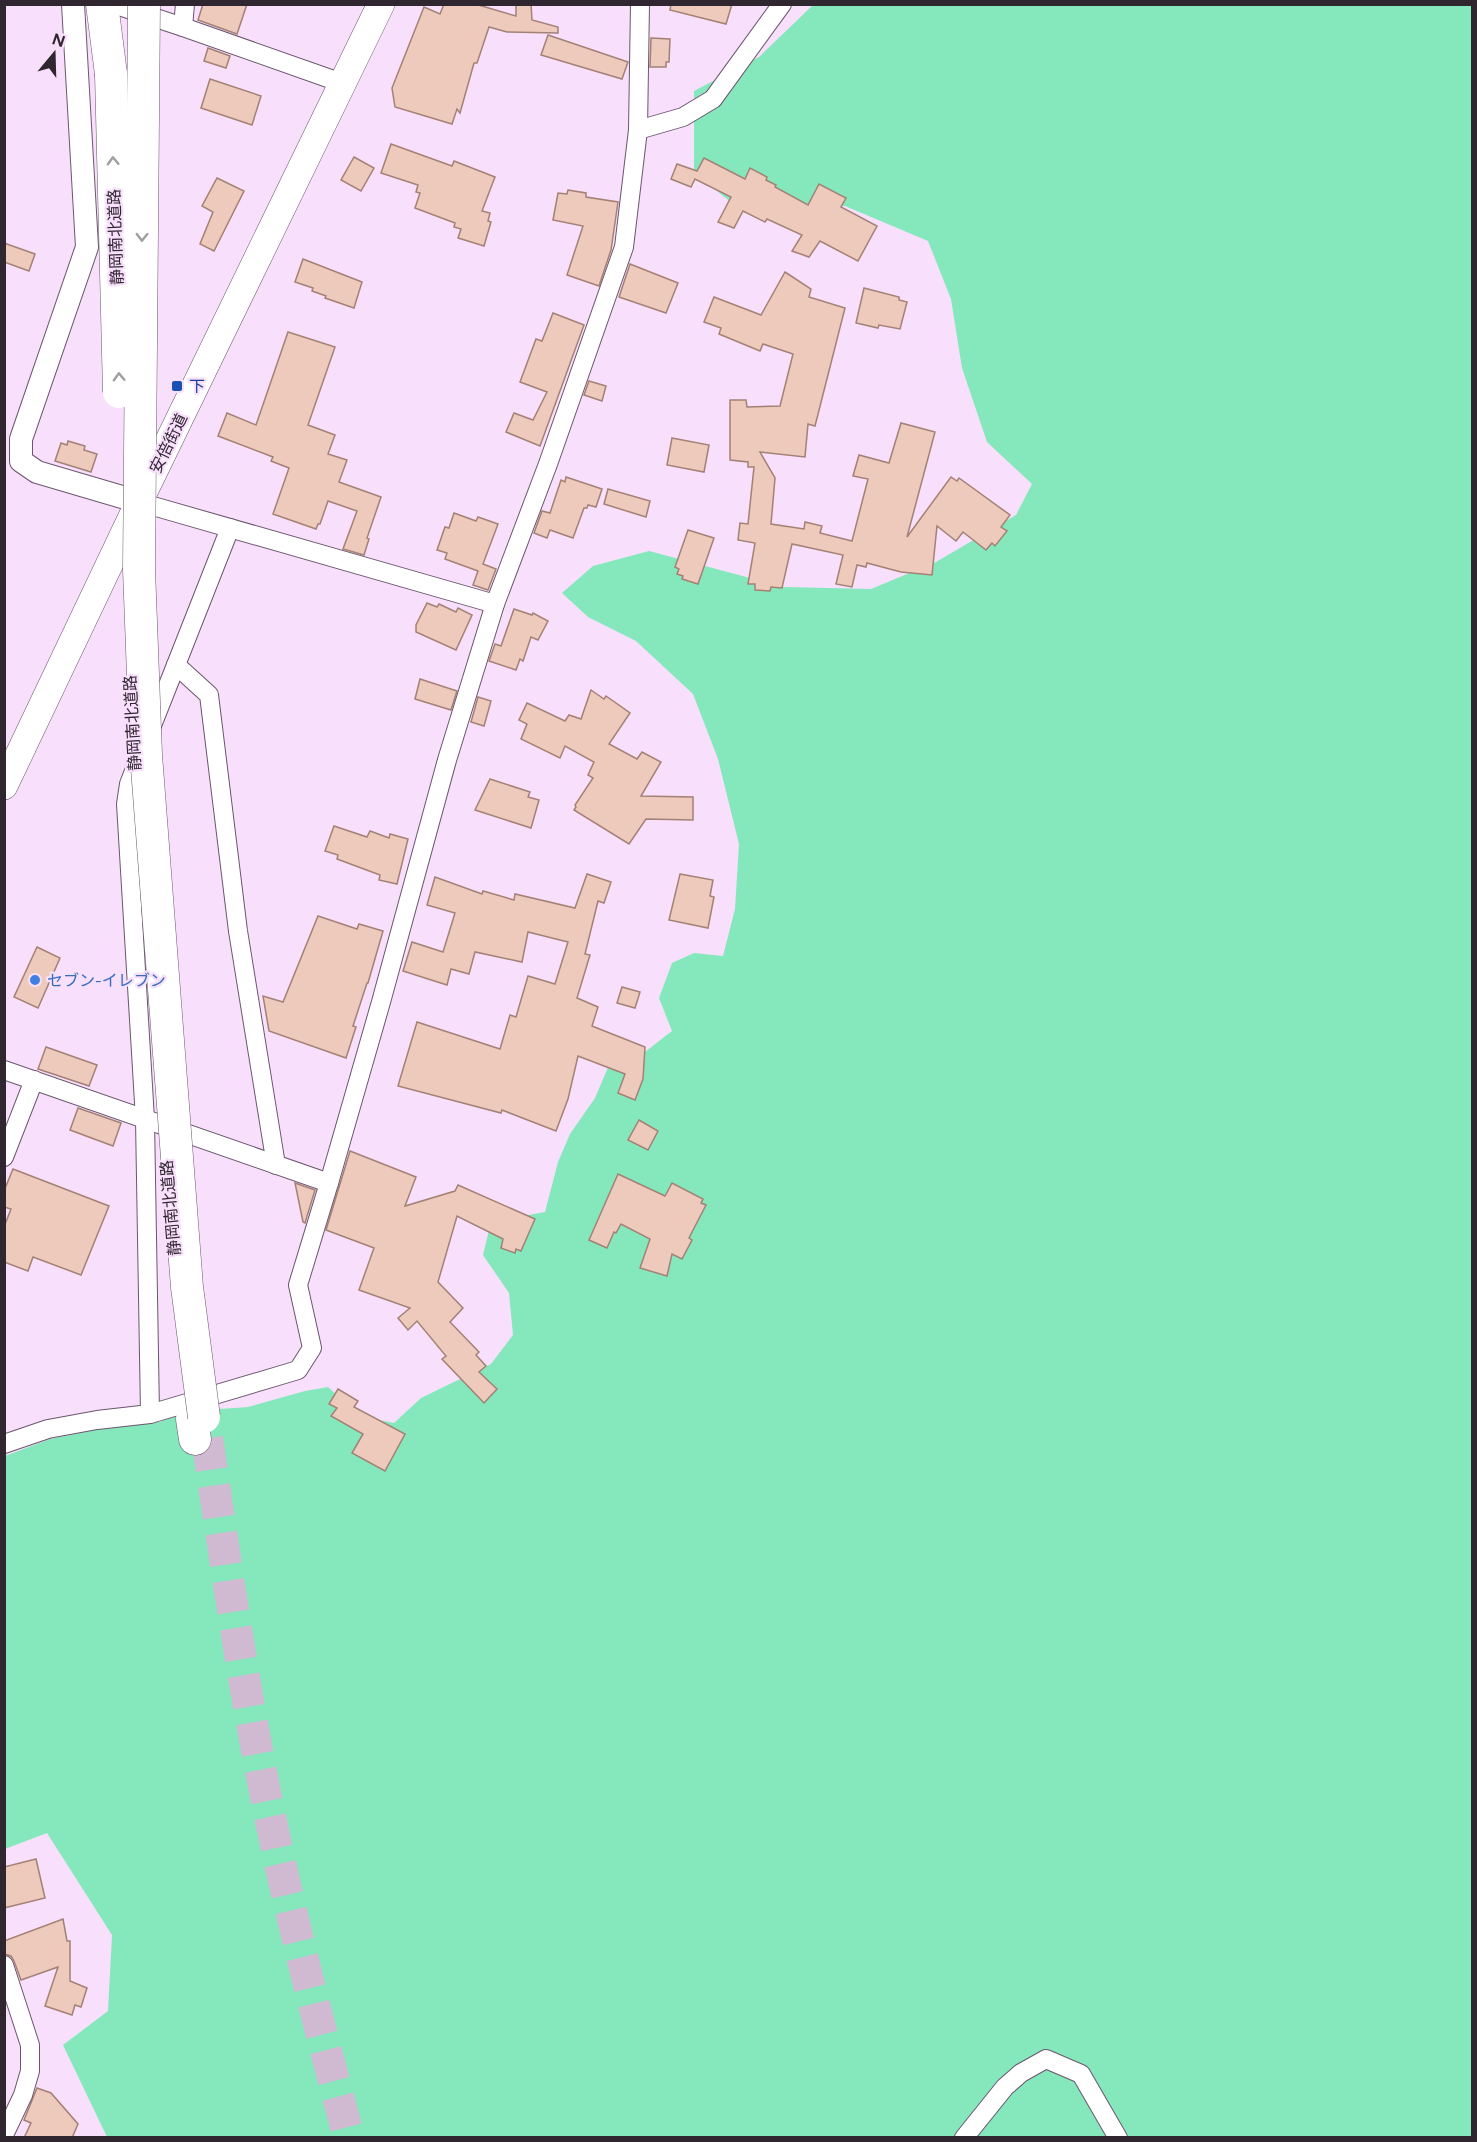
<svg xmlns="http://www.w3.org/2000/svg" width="1477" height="2142" viewBox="0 0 1477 2142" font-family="Figtree,'Noto Sans JP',sans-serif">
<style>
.green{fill:#85e8bc}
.building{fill:#eecabc;stroke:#a38175;stroke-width:1.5}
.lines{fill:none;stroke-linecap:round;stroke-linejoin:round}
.motorway-tunnel{stroke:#d0bad2;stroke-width:32;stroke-dasharray:32 16;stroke-linecap:butt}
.minor-casing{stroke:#6b566e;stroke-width:20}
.tertiary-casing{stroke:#6b566e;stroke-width:24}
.primary-casing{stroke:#6b566e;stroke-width:28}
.motorway-casing{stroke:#6b566e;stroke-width:33}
.minor{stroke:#fff;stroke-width:18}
.tertiary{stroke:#fff;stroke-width:22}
.primary{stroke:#fff;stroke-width:27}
.motorway{stroke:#fff;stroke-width:32}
.motorway-bridge-casing{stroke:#6b566e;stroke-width:33;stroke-linecap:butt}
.motorway-bridge{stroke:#fff;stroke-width:32}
.oneway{stroke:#a19da2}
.transit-dot{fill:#1a4fb4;stroke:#f8dffb;stroke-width:2}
.shop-dot{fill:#3f7fe0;stroke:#f8dffb;stroke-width:2}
.labels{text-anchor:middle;stroke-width:4.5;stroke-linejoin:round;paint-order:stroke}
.street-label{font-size:16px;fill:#2f2630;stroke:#f8dffb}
.transit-label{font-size:16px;fill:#164399;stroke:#f8dffb;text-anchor:start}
.shop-label{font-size:16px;fill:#366cbe;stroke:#f8dffb;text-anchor:start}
</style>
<rect width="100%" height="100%" fill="#f8dffb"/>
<path class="green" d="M813,5H1472V2137H107L63,2045L108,2011L112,1935L47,1833L5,1849V1456L50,1439L135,1422H160L177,1412L248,1407L305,1391L328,1387L360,1416L394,1423L421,1398L491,1364L513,1335L509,1293L483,1255L491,1222L545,1212L558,1162L570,1134L595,1098L612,1058L641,1055L672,1031L659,998L672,963L694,953L723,956L735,909L739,844L718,759L693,694L636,641L588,617L562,593L593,566L649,551L784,587L871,589L936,562L1016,515L1032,484L987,442L962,368L951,299L928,241L845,206H736L694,173V91L759,57Z"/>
<g class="building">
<path d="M203,4H247L237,34L198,20Z"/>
<path d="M444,4H475L516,16V4H531L532,20L558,27V33L507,32L489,27L477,63H474L460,113L457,109L452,124L395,107L392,88L424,7L440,14Z"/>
<path d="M671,4H732L726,24L670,10Z"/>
<path d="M548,35L628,62L622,79L541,55Z"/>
<path d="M651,38L670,39L669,62H666V67H650Z"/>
<path d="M208,48L230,56L226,68L204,61Z"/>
<path d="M210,79L261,96L252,125L201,108Z"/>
<path d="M391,144L452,166L454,161L495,177L482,211L490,213L488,221L491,222L484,246L458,238L461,229L454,227L455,223L415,208L420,193L416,192L418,185L381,173Z"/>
<path d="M354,157L374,168L361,191L341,180Z"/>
<path d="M704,158L745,179L750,168L767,177L766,180L776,185L775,187L808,205L819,184L846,198L841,207L877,226L858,261L820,241L809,257L792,251L802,235L767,219L765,222L743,211L734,228L718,222L731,197L695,179L691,187L671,179L677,164L697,171Z"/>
<path d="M217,178L244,191L214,251L200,244L213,212L202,206Z"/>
<path d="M568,190L586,193V197L618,202L611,250L599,286L567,275L583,226L553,220L558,193L567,194Z"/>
<path d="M4,243L35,254L29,271L4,262Z"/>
<path d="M303,259L362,282L354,308L325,298L326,296L312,291L313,288L295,282Z"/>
<path d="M630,264L678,283L666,313L619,297Z"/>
<path d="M785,272L811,289L809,297L845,308L815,426L808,424L805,457L760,452L775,478L771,524L804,529L805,522L822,526L820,533L852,541L868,479L853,476L859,455L889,463L901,423L935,432L907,537L951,477L957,481L959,478L1010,515L1001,527L1007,531L995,546L992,543L986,550L963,532L956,541L937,526L932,575L901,572L867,563L866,567L857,565L852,587L836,584L843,555L792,544L782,588L771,587L770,591L755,590V584H748L755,543L738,540L740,523L748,524L754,467H748V462L730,460V400H746L747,407L780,406L793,354L763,344L760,351L719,334L721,328L704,322L714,297L761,315Z"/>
<path d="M864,288L899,297V300L907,302L900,329L879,325L878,328L856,323Z"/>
<path d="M553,313L584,325L540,446L506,432L514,413L533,420L547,392L520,382L536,339L542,341Z"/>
<path d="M288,332L335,347L308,425L335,435L328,454L347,460L339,482L381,497L367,538L369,539L364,555L343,549L357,511L328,501L320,524H318L316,529L273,514L289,468L271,461L273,457L218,436L227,413L256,425Z"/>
<path d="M589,381L606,386L602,401L584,395Z"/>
<path d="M672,438L709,445L704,472L667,465Z"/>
<path d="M68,441L85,446L84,450L97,454L91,472L55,461L61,443L67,445Z"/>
<path d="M566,477L602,489L596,507L588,505L587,508H584L573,538L550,530L547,538L534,533L542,511L550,513L561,480L565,482Z"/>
<path d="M608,489L650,501L646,517L604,504Z"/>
<path d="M454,513L476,521L478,517L498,524L483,564L496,569L488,590L473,585L478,571L445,559L447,553L437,550L445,527L449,528Z"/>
<path d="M688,530L714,538L698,584L682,579L683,576L677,574L679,569L675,567Z"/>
<path d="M427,603L437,607L439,604L456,612L458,608L472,615L456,650L416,632V625Z"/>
<path d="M514,609L532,615L533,613L548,621L538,640L531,637L523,661L520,659L516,670L489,661L495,644L501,646Z"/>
<path d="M420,679L457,691L451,710L415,699Z"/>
<path d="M591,690L604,699L606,696L630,713L609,744L637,759L642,752L661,762L641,796L693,797V820L646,819L629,844L574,810L576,807L575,805L593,778L588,775L594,762L565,746L560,758L521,739L527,724L519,720L527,703L565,721L569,715L581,719Z"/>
<path d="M478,697L491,701L484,726L471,722Z"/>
<path d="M490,779L530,792L528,797L539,800L531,828L475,810Z"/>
<path d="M334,826L367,837L370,831L389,838L390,834L408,839L397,884L379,880L380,875L337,859L338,855L325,851Z"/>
<path d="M587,874L611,882L604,903L598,901L585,954L590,955L577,998L598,1007L592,1026L645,1047L643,1079L635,1100L618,1093L625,1074L578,1056L568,1099L556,1131L502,1110L501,1113L398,1086L417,1022L500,1049L510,1015L516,1017L528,976L555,984L568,942L528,932L522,962L475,952L469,974L451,969L447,985L403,971L412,942L443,952L455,913L427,905L435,877L482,894L483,891L514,900L515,894L575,908Z"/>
<path d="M680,874L713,880L710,896L714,897L708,928L669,920Z"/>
<path d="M318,916L357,929L359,924L383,931L368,983H367L353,1026L356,1027L346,1058L269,1031L263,996L283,1002Z"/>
<path d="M37,947L60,958L38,1008L14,997Z"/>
<path d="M622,987L640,992L635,1008L617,1003Z"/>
<path d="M46,1047L97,1065L89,1086L38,1069Z"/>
<path d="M78,1108L121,1123L113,1146L70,1130Z"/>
<path d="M639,1120L658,1131L648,1150L628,1140Z"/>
<path d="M350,1151L416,1177L405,1206L455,1191L458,1185L535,1219L521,1251L516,1249L515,1253L501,1248L503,1239L457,1216L438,1282L463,1308L450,1322L479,1352L476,1355L486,1366L479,1372L497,1389L484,1403L442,1359L446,1356L417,1321L408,1330L398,1318L410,1308L359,1290L374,1248L326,1230Z"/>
<path d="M13,1169L109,1206L81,1275L33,1257L28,1271L4,1262V1227L11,1209L4,1207V1191Z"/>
<path d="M618,1174L665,1196L672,1183L703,1199L701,1203L706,1205L689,1238L692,1240L682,1259L672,1254L667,1276L640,1268L650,1239L621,1224L616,1233L614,1232L607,1248L589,1240Z"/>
<path d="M295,1183L315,1190L305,1223L303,1222Z"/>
<path d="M338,1389L358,1401L354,1407L405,1434L385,1471L352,1453L363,1434L331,1416L337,1408L329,1404Z"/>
<path d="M36,1859L45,1898L4,1908V1867Z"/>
<path d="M63,1919L67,1941H70V1981L87,1988L81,2007L75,2005L72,2015L45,2006L58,1967L21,1980L14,1961L11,1956L4,1954V1941Z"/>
<path d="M37,2088L51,2093L78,2124L72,2138H24L31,2123L24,2120Z"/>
</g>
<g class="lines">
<path class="motorway-tunnel" d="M207,1438C225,1558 242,1678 266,1797C289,1911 319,2025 349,2138"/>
<defs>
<g id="minor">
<path d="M113,4L183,27L342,83"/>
<path d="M183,27L185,4"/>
<path d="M638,130L683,117L713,99L782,4"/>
<path d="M139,502L495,604"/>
<path d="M230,528L176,665L209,695L238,931L276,1165"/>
<path d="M151,728L176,665"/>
<path d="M141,753L129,784L126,804L145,1119L150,1414"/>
<path d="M4,1070L329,1183L381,1002L447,760L495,604L548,464L624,247L638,130L640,4"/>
<path d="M4,1157L34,1080"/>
<path d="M4,1444L48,1429L97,1420L150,1414L298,1370L312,1348L298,1285L329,1183"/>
<path d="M4,1965L30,2045V2071L23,2095L4,2135"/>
<path d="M964,2138L1005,2087L1021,2073L1046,2059L1081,2074L1118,2138"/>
</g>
<path id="tertiary" d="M73,4L87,247L21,439V461L37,472L139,502"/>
<path id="primary" d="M4,786L139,502L381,4"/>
<g id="motorway">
<path d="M102,4L111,74"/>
<path d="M192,1419L195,1439"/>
</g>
</defs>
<use href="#minor" class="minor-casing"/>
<use href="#tertiary" class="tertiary-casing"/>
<use href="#primary" class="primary-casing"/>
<use href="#motorway" class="motorway-casing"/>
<use href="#minor" class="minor"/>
<use href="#tertiary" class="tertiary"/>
<use href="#primary" class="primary"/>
<use href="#motorway" class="motorway"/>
<defs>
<g id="motorway-bridge">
<path d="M144,4L139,569L146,755L187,1287L204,1417"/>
<path d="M111,74L119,392"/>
</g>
</defs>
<use href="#motorway-bridge" class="motorway-bridge-casing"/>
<use href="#motorway-bridge" class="motorway-bridge"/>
</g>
<defs><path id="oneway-chevron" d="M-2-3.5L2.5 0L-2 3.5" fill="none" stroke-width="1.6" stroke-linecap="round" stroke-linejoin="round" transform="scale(1.5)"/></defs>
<g class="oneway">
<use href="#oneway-chevron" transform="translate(113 161) rotate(-92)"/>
<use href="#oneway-chevron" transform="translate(142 237) rotate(91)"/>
<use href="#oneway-chevron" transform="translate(119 377) rotate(-92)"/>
</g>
<rect class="transit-dot" x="171" y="380" width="12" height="12" rx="3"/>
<circle class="shop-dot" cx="35" cy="980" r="6"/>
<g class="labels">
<g class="street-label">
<text transform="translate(115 237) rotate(-92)" y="6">静岡南北道路</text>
<text transform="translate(168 443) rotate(-64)" y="6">安倍街道</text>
<text transform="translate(132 723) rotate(-93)" y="6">静岡南北道路</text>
<text transform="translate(170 1208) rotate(-95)" y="6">静岡南北道路</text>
</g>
<g class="transit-label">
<text x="189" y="392">下</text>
</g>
<g class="shop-label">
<text x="47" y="986">セブン-イレブン</text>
</g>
</g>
<rect width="1477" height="2142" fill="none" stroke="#2f2630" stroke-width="12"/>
<g transform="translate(54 54) rotate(19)" stroke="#f8dffb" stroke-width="4.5" paint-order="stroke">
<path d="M0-4.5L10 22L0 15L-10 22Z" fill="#2f2630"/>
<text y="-9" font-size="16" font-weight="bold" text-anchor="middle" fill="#2f2630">N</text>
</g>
</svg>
